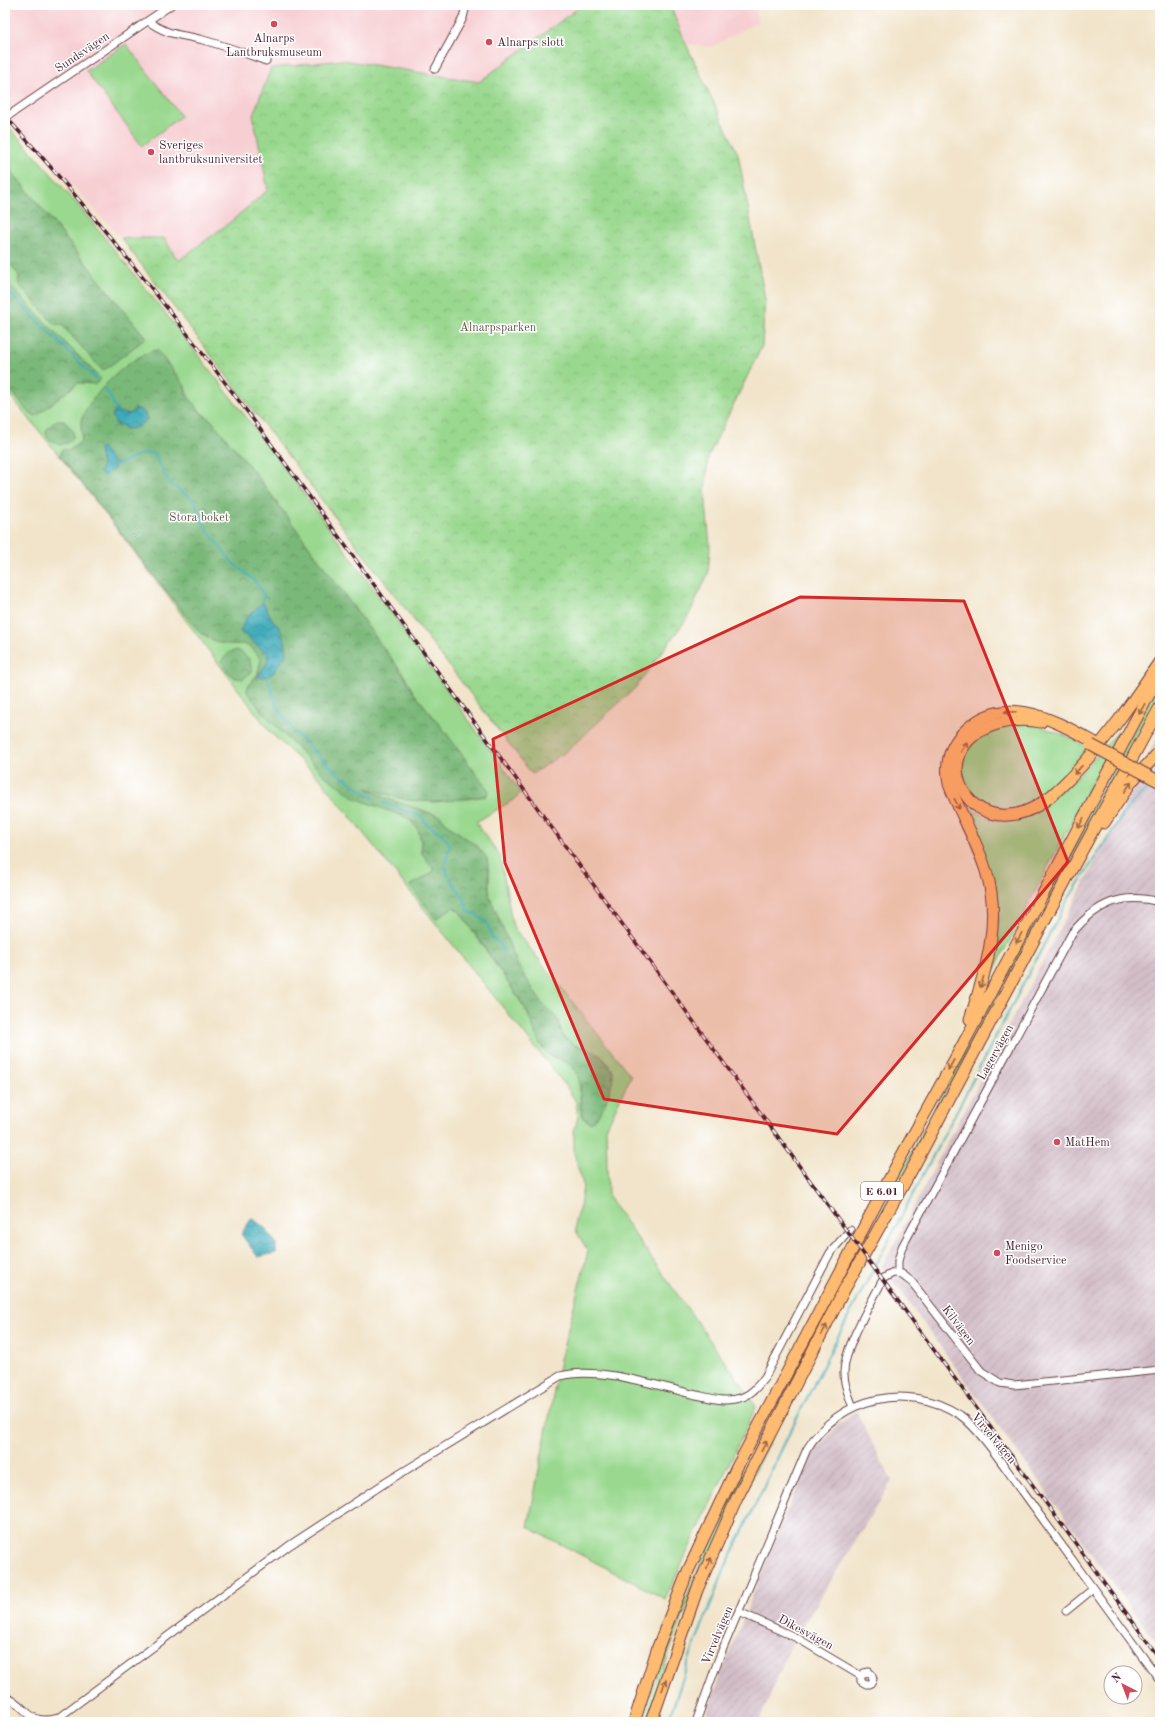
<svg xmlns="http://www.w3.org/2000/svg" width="1165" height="1727" viewBox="0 0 1165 1727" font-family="'Old Standard TT',serif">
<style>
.built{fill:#f7cfd3}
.industrial{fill:url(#industrial-furrows)}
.green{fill:#99d88e;stroke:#727c5c;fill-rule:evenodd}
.forest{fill:url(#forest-crowns);stroke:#626c52;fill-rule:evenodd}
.park{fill:url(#park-crowns);stroke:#727c5c}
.water{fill:url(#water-waves);stroke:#436572}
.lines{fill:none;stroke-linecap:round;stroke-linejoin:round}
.stream{stroke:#3cabba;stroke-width:2}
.minor-casing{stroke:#633d43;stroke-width:9}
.highway-casing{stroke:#633d43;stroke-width:13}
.minor{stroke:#fff;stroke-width:7}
.highway{stroke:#ffbb71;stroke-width:11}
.rail-casing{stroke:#4a1f2b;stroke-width:3.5}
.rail{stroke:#fff;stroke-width:2;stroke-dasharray:6;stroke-linecap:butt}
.highway-bridge-casing{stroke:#633d43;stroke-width:13;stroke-linecap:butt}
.highway-bridge{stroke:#ffbb71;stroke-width:11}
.oneway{stroke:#9b654a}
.marked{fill:#d62828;fill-opacity:0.2;stroke:#d62828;stroke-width:3;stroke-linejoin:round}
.poi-dot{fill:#d1495b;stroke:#fff;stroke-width:1.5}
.labels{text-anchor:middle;stroke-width:3;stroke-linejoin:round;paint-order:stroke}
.shield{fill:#fff;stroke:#80626b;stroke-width:1}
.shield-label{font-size:11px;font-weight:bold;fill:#4a1f2b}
.poi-label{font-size:12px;fill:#4a1f2b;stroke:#fff;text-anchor:start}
.street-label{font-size:12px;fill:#4a1f2b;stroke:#fff}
.park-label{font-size:12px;fill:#625649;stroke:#fff}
</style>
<defs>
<pattern id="industrial-furrows" width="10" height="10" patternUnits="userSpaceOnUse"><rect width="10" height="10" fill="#d2bdc7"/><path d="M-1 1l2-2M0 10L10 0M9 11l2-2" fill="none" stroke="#b6a2ab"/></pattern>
<pattern id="forest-crowns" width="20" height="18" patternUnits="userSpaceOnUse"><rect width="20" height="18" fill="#7ab879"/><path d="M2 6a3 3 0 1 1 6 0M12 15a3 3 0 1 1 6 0" fill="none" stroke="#669563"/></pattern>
<pattern id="park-crowns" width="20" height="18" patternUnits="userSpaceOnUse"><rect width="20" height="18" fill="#99d88e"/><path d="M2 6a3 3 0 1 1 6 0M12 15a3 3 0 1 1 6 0" fill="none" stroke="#85b97b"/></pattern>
<pattern id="water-waves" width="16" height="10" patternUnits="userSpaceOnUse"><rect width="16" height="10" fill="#3cabba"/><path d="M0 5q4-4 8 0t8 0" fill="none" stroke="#348b97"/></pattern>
</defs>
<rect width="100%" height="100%" fill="#fff"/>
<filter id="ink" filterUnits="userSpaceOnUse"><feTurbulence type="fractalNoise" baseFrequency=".025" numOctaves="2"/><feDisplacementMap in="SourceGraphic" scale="8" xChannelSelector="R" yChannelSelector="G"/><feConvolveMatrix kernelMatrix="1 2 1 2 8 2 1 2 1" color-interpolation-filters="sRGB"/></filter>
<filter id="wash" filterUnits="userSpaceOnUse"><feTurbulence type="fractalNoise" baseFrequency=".012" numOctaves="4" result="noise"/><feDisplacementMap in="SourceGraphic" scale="16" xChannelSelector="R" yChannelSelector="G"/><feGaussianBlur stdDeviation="0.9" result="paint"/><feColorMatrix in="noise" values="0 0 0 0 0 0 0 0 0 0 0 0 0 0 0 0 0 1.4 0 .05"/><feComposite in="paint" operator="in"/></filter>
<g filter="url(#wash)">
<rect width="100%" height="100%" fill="#f1e4ca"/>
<g class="built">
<path d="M5,5H582L479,82L342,60L253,115L268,190L229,223L178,261L163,238H121L5,113Z"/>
<path d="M670,5H755L757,22L712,47L686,44Z"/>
</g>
<g class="industrial">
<path d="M1160,731V1648L982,1403L882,1267L1126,803Z"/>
<path d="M856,1411L892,1481L790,1647L759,1722H705L712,1697L783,1519L814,1452L837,1426Z"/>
</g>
<g class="green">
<path d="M126,44L181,116L142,146L86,71Z"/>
<path d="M5,123C64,185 116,252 169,318C292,472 405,633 521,792L515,799L476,822L500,856L513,927L631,1076L606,1129L608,1197L744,1388L756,1407L665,1599L528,1527L560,1360L588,1251L576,1231L575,1220L580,1207L583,1185L574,1153V1131L578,1117L576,1102L566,1086L320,779L271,733L92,496L5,389V382L27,411L36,416L78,382L96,384L101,379L5,283V258L19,275V284L54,324L62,325L103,370L146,338L5,163ZM185,386C186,400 200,413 211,420L255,473L405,677L413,692L440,725L488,791L486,796L467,799L406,800L363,787L387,799L440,816L449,826L477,846L489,872V895L518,966L541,1002L557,1018L563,1037L575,1045L591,1050L602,1057L613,1071L580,1110V1081L574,1068L565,1061L552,1057L544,1050L525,1008L460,912L453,907L410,886L433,872L434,868L422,853L421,841L418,829L408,818L394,813L325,776L264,714L247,692L248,686L258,674L261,660L254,648L243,643H220L185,615L60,456L62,450H70L82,441L81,420L86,411Z"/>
<path d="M1160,680V690L906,1170L689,1601L670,1649L647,1722H641C667,1637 703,1556 741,1476Z"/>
<path d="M1034,724L1071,738L1092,750C1072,771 1042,805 1013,810C972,817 944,763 979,737C982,735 986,734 990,732C994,730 999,726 1004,726C1013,724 1024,725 1034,724Z"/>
<path d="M1119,731L991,976H988L996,946L998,917L950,778L961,797L972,809L985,817L997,819H1012L1069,786Z"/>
</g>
<g class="forest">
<path d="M5,163L146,338L103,371L62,325L54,324L19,284V275L5,258Z"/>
<path d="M6,282L101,379L96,384L78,383L36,416L27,411L5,382Z"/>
<path d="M157,350L185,386L186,394L202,414L211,420L255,473L405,677L413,692L440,725L489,791L486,796L436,802L406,800L366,788L388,799L440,816L449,826L477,846L487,858L489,872V895L518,966L541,1002L557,1018L563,1037L575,1045L591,1050L602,1057L613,1071V1080L606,1102L598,1116L591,1123L584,1119C577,1103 585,1084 574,1069C567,1058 552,1060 544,1050C534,1038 533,1021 525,1008C504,976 482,943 460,912L453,907L436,919L410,886L433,872V868L422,853L421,841L418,829L408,818L357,799L325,776L264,714L247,692L248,686L258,674L261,660C246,636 242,648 220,643C214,641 206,636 200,633L60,456L62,449L70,450L82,441C82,435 80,425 82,419C89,396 133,353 157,350ZM136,409L142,410L146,416H112L120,413L130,414ZM99,449H103L115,465L100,473L102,466Z"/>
<path d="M57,420H63L73,431V438L67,443L59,445L49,439L46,434L47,429Z"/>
<path d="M237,650C247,655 250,659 252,670L244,679L235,678L226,670L221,661L230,652Z"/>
</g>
<path class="park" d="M582,5H670L686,44L738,154L765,299L762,346L708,457L705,492L710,547L708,574L688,617L635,688L568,750L532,774L121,238H164L178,261L229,223L268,190L253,115L271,68L342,60L479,82Z"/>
<g class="water">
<path d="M136,409L142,410L146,416V420C139,426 135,429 125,429L123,425L117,426L112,415L116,410L120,413L122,412L125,414H130Z"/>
<path d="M101,447L103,448L115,465L114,469L104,476L100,473L102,466L99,449Z"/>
<path d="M263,602L273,621L279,627L285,641L287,654L273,673L267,677H257L267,663L268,653C257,648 251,638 240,632L246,618Z"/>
<path d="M252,1218L266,1229L276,1243V1253L258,1257L241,1234Z"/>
</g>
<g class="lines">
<g class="stream">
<path d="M5,288L96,379"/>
<path d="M104,388L109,394L116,410"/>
<path d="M115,465C128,462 143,449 155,454L165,476L172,485L194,500L205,527L228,557L234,564L254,580L264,595L263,602"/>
<path d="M267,677L278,708L296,734L336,772L373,798"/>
<path d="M383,803L423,817L425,823L442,834L450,845L445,863L447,874L465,900L467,910C482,918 489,920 492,938L500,944L503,951L502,954"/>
<path d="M668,1722L691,1654L725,1568L789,1434L832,1348L1067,901L1126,810L1152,783"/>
</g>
</g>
</g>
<g filter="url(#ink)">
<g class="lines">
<defs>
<g id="minor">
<path d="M148,21C168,36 181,34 203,40C225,46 245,53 266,61"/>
<path d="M435,69L463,18L466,5"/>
<path d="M5,118L171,5"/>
<path d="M898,1273V1261L902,1247L1072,933C1097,903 1122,892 1160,902"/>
<path d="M853,1407C849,1396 844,1386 844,1374C843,1350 869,1307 880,1285L884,1278L893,1273L902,1274L911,1281L981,1371L1000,1383L1014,1385L1160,1370"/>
<path d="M1066,1611L1093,1589"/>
<path d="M739,1612L797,1638L861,1676V1681L866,1684H870L873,1679L872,1675L869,1672L864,1673L861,1676"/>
<path d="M5,1697C28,1704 26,1727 58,1718L290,1545L388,1481L560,1376C598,1366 654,1385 692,1394C708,1397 723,1403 740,1398C751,1395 758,1386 765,1377L830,1253L850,1230"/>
<path d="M696,1722L719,1658L807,1449C839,1397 907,1381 960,1415C981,1430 1007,1471 1023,1492C1069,1555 1114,1618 1160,1680"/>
</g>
<g id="highway">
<path d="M1041,722C1026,719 1009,720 994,725C921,749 968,845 1037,806C1051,798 1061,787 1072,776C1106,741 1133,701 1160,661"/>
<path d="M1104,823L1132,781L1160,751"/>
<path d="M970,1019C986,971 1002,920 986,871C977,841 960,814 949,784C945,765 949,748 962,734C1002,690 1052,719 1094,742"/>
<path d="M634,1722L658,1647L688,1571L736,1469L901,1157L960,1050L1160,674"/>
<path d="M651,1722L697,1590L737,1498L844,1290L915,1164L1067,878L1160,707"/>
</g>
</defs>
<use href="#minor" class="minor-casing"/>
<use href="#highway" class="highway-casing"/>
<use href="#minor" class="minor"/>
<use href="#highway" class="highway"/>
<defs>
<path id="rail" d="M5,116C93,212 173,314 252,418L1160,1659"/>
</defs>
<use href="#rail" class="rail-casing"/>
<use href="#rail" class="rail"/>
<defs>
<path id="highway-bridge" d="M1091,745L1160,782"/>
</defs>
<use href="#highway-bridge" class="highway-bridge-casing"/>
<use href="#highway-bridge" class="highway-bridge"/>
</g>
<defs><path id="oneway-shaft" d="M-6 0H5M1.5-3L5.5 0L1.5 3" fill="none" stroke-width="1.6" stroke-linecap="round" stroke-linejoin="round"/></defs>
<g class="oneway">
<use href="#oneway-shaft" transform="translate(1142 709) rotate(118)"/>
<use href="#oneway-shaft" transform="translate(1010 712) rotate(178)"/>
<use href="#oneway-shaft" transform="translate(964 747) rotate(-58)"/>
<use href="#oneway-shaft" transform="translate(1078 770) rotate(133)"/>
<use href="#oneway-shaft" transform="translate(1128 787) rotate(-56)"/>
<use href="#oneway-shaft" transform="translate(957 804) rotate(64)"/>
<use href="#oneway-shaft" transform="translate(1081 823) rotate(118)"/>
<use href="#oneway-shaft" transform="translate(1019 938) rotate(118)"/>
<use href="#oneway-shaft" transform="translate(982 982) rotate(107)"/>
<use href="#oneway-shaft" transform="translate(951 1065) rotate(119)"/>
<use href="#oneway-shaft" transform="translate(824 1330) rotate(-63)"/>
<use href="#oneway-shaft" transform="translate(764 1446) rotate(-62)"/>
<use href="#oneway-shaft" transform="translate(709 1563) rotate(-67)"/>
<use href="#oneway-shaft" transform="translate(664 1685) rotate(-71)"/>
</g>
</g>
<path class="marked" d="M800,597L964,601L1068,862L837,1134L604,1099L505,863L493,739Z"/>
<g class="poi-dot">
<circle cx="274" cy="24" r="4"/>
<circle cx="489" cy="42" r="4"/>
<circle cx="151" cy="152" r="4"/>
<circle cx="1057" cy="1142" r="4"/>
<circle cx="997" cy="1253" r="4"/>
</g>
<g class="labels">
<rect class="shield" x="861" y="1182" width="42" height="18" rx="3"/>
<g class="shield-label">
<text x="882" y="1195">E 6.01</text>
</g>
<g class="poi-label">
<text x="274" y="42" text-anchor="middle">Alnarps<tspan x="274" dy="14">Lantbruksmuseum</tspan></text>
<text x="497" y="46">Alnarps slott</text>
<text x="159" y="149">Sveriges<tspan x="159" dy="14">lantbruksuniversitet</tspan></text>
<text x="1065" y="1146">MatHem</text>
<text x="1005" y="1250">Menigo<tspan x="1005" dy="14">Foodservice</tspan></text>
</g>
<g class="street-label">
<text transform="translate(82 52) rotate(-34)" y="4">Sundsvägen</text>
<text transform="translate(995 1052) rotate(-61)" y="4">Lagervägen</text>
<text transform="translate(959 1325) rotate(53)" y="4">Kilvägen</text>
<text transform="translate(994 1438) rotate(50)" y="4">Virvelvägen</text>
<text transform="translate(806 1632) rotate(28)" y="4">Dikesvägen</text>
<text transform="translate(717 1635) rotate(-67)" y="4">Virvelvägen</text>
</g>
<g class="park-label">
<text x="498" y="331">Alnarpsparken</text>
<text x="199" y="521">Stora boket</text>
</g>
</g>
<rect width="1165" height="1727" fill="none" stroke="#fff" stroke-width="20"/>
<g transform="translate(1123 1685) rotate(318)"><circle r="19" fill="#ffffff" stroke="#b7a5aa"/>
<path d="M0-3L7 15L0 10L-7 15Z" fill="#d1495b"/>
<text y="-6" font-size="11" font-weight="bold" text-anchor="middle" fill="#4a1f2b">N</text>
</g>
</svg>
